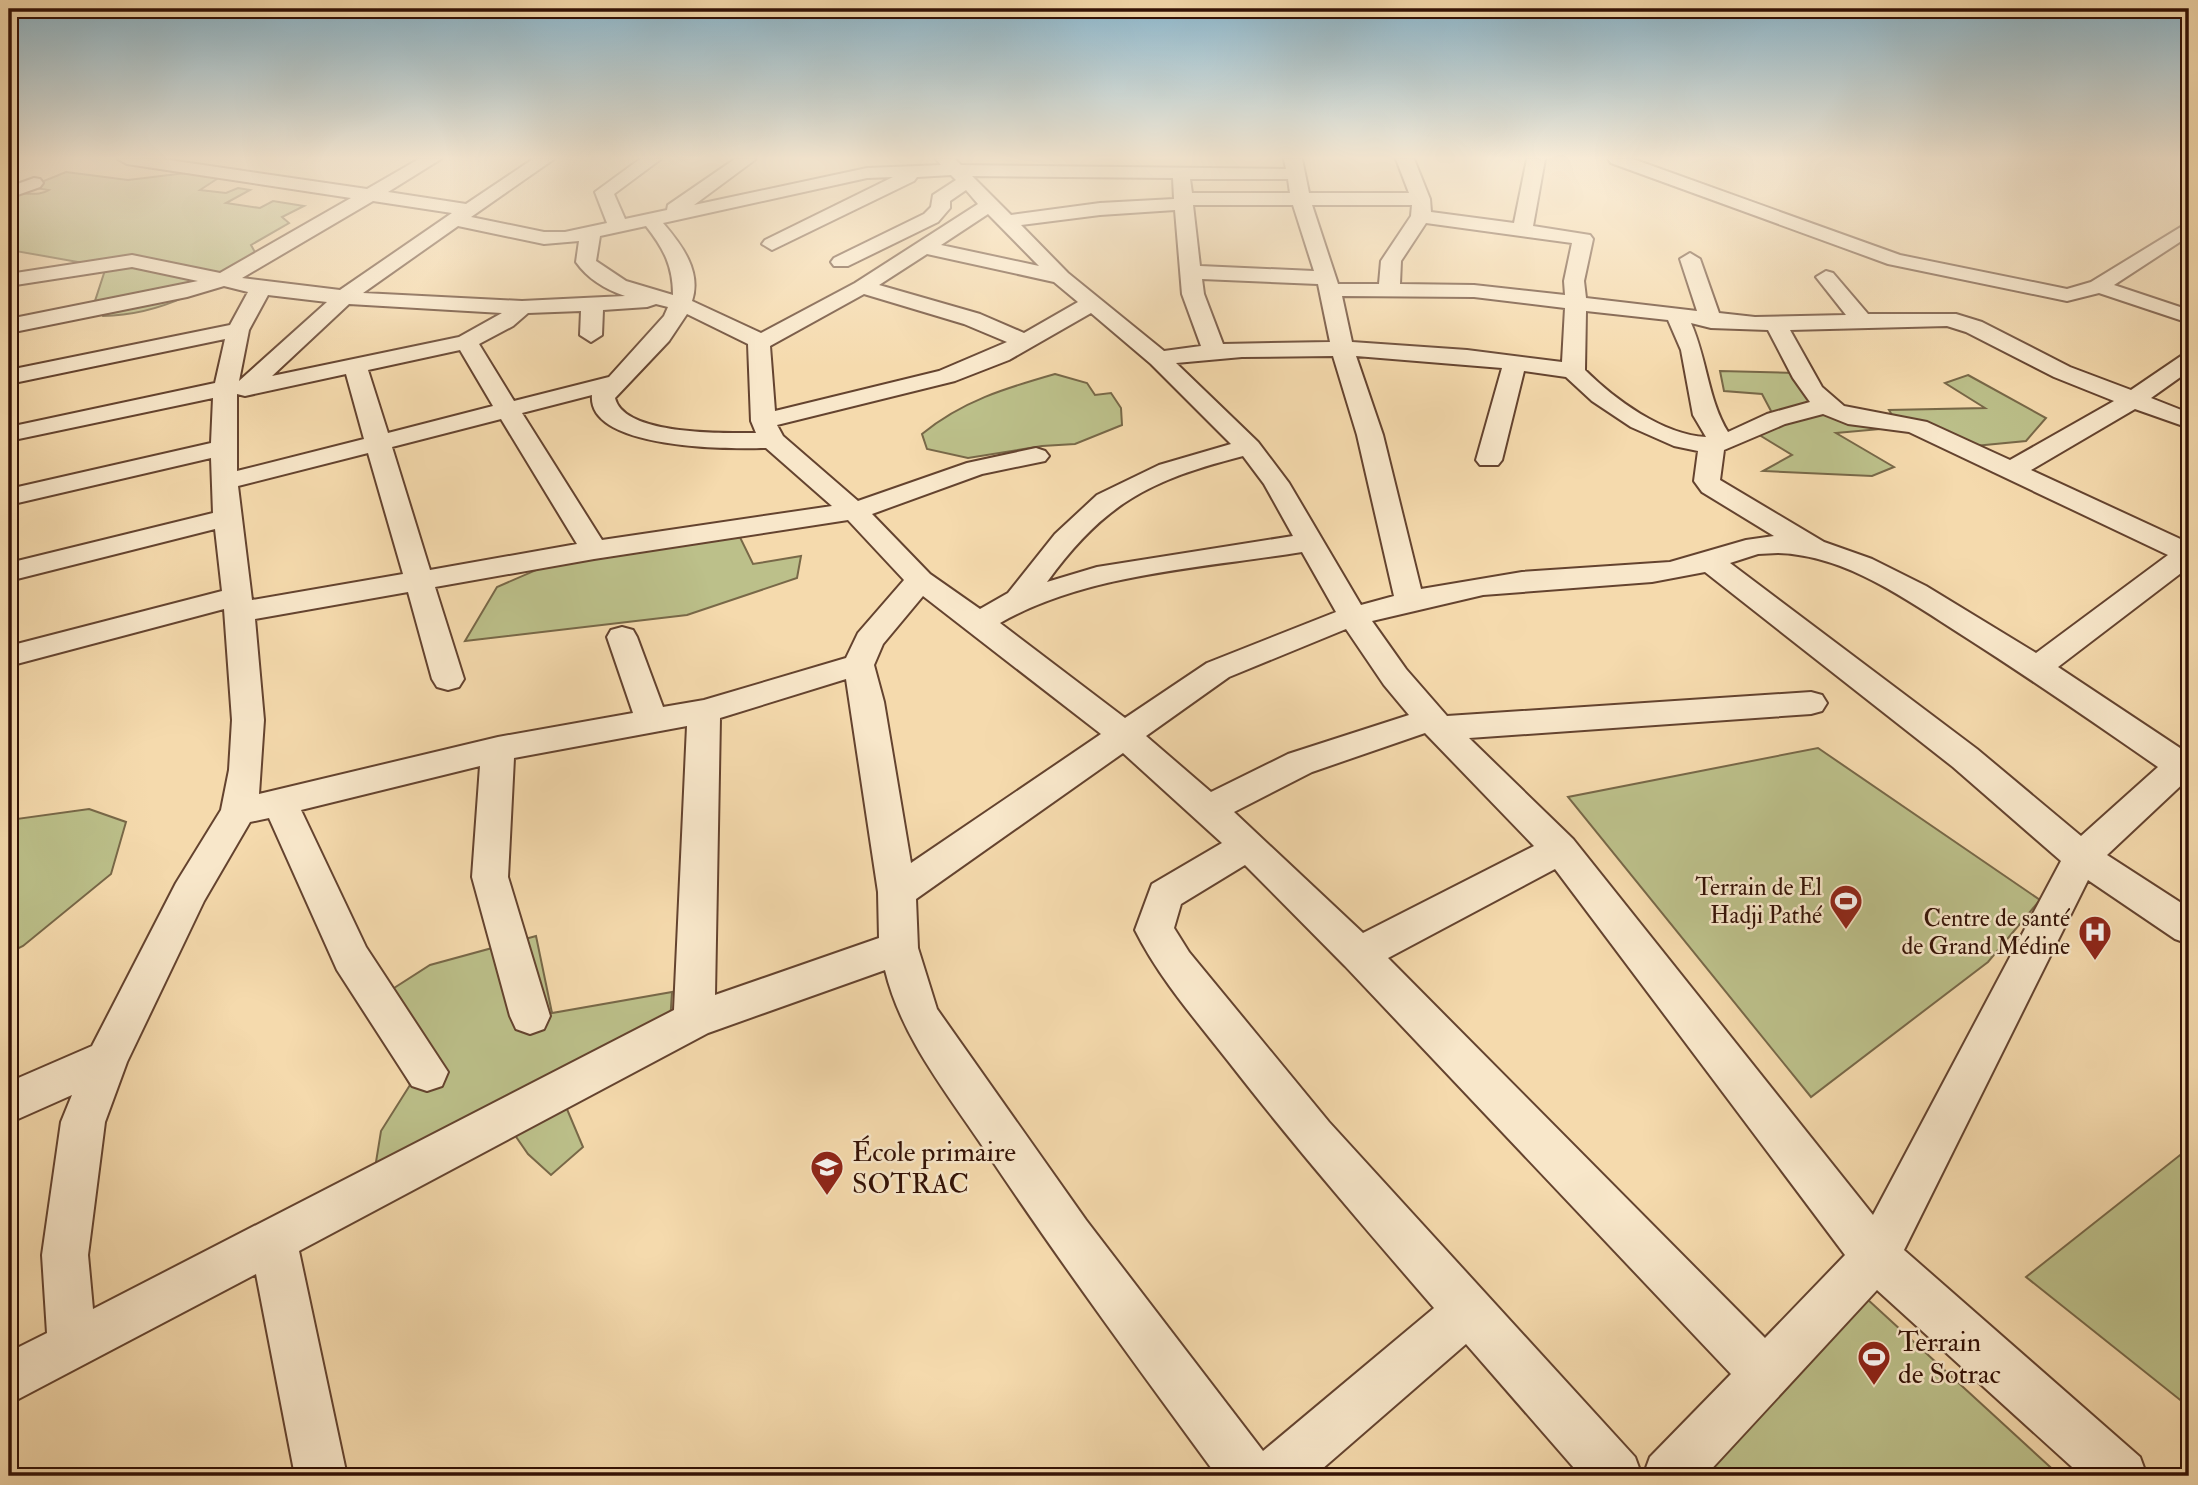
<svg xmlns="http://www.w3.org/2000/svg" width="2198" height="1485" viewBox="0 0 2198 1485" font-family="'IM FELL Double Pica',serif">
<style>
.green{fill:#bcc08a;stroke:#786848;stroke-width:2}
.lines{fill:none;stroke-linecap:round;stroke-linejoin:round}
.minor-casing{stroke:#64432f;stroke-width:4}
.minor{fill:#f8e7ca;fill-rule:evenodd}
.labels{text-anchor:middle;stroke-width:5;stroke-linejoin:round;paint-order:stroke}
.poi-label{font-size:24px;fill:#331105;stroke:#f8e7ca;text-anchor:end}
.near-poi-label{font-size:28px;fill:#331105;stroke:#f8e7ca;text-anchor:start}
</style>
<rect width="100%" height="100%" fill="#f5daad"/>
<filter id="stains"><feTurbulence type="fractalNoise" baseFrequency=".00286" numOctaves="4"/><feColorMatrix values="0 0 0 0 .2 0 0 0 0 .09 0 0 0 0 .02 0 0 0 .5 -.17"/></filter>
<radialGradient id="worn" r=".72"><stop offset=".6" stop-color="#630" stop-opacity="0"/><stop offset="1" stop-color="#630" stop-opacity=".3"/></radialGradient>
<g class="green">
<path d="M66,172L128,180L194,172L223,175L200,190L226,193L238,188L250,190L226,203L260,208L273,201L304,206L282,217L289,223L251,245L256,254C209,288 162,315 103,316L95,301L106,267L16,251L9,265V196C23,190 37,198 49,190L29,187Z"/>
<path d="M1720,371L1796,373L1812,393L1874,421L1881,429L1836,433L1894,467L1872,476L1763,471L1792,455L1756,433L1771,411L1762,394L1724,391Z"/>
<path d="M1055,374L1087,383L1095,395L1111,393L1121,408L1122,425L1075,444L1042,446L968,458L927,449L922,434C962,401 1006,388 1055,374Z"/>
<path d="M1968,375L2046,418L2026,441L1954,448L1895,420L1889,410L1985,408L1945,383Z"/>
<path d="M734,525L753,564L801,556L797,578L687,615L465,641L497,587L603,541Z"/>
<path d="M1818,748L2040,900L1988,962L1811,1097L1568,797Z"/>
<path d="M89,809L126,822L111,874L23,946L9,953V820Z"/>
<path d="M536,936L552,1013L672,992L669,1039L561,1095L583,1147L551,1175L528,1154L512,1131L394,1183L376,1162L381,1131L410,1085L366,1006L430,965Z"/>
<path d="M2189,1148V1407L2026,1277Z"/>
<path d="M1866,1298L2060,1476H1702Z"/>
</g>
<g class="lines">
<defs>
<g id="minor">
<path d="M118,159H162L367,189L419,159H441L388,192L466,204L533,159H554L471,217L544,232H565L607,223L595,192L640,159H661L614,194L625,219L667,210L668,205L735,159H756L694,205L867,168L941,165L936,159H955L961,165L1286,169L1284,159H1302L1309,193H1409L1396,159H1414L1430,199L1431,212L1514,223L1527,159H1545L1533,226L1590,235L1593,239L1584,281L1586,298L1697,311L1680,259L1690,253L1700,259L1719,313L1755,317L1846,315L1816,277L1826,271L1833,273L1868,314H1956L1982,322L2070,367L2131,390L2181,356L2189,354V371L2151,398L2189,413V428L2135,409L2031,470L2189,543V567L2058,667L2180,748L2189,746V778L2107,855L2189,908V944L2175,939L2088,880L1904,1250L2140,1457L2147,1476H2082L1877,1290L1705,1476H1643L1650,1457L1731,1374L1345,966L1245,865L1181,904L1174,928L1189,952L1329,1122L1635,1457L1642,1476H1581L1466,1344L1314,1476H1217C1138,1368 1059,1261 985,1150C947,1093 901,1037 885,970L708,1033L299,1251L347,1476H295L256,1274L9,1404V1352L47,1333L42,1255L61,1122L72,1095L9,1123V1082L92,1046L176,883L221,810L229,770L232,720L224,609L9,666V646L222,591L215,529L9,581V563L213,513L211,458L9,505V489L211,443L213,398L9,441V427L215,383L225,339L9,384V370L230,325L248,292L224,286L187,297L9,333V319L198,281L132,267L9,286V274L132,255L220,273L351,198L127,164ZM951,175L956,180L933,195L931,207L924,214L834,258L831,262L834,266H848L938,222L950,208V201L966,190L978,204L855,283L761,333L692,301C702,271 681,244 663,223L867,178L893,177L765,240L762,244L772,250L914,181L917,177ZM972,176L1173,178L1174,199L1100,203L1011,215ZM1190,179H1288L1290,193H1192ZM373,201L452,213L340,290L242,278ZM1193,205H1293L1314,271L1200,266ZM1312,205H1412L1411,216L1381,261L1379,284H1338ZM1175,210L1182,294L1201,346L1164,351L1068,273L1021,225L1100,215ZM988,214L1039,266L941,245ZM1426,223L1572,243L1564,281L1565,295L1474,285L1400,284L1401,261ZM458,226L544,244L579,241L576,262C588,279 605,289 625,296L522,301L363,293ZM646,226C664,249 673,266 673,295L626,281L596,261L600,236ZM927,254L1054,282L1078,302L1024,333L980,314L879,285ZM1202,279L1318,284L1330,342L1223,344L1204,294ZM864,294L964,324L1007,342L939,371L775,411L770,346ZM268,295L327,302L239,381L249,330ZM1342,296L1474,297L1565,308L1562,362L1467,350L1352,342ZM349,304L502,313L459,337L272,376ZM656,304L668,307L664,316L609,377L514,401L479,344L513,326L528,313L581,311L580,335L591,342L602,335L603,310L647,307ZM1586,311L1668,320L1681,350L1693,415L1706,437C1663,435 1614,399 1585,370ZM1091,313L1151,364L1231,444L1159,465L1097,495L1055,534L1008,593L980,609L930,574L872,514L982,474L1045,461L1049,456L1045,451L1036,448L967,463L858,501L783,436L777,425L955,381L1009,360ZM687,314L748,344L751,421L756,433C726,433 624,436 615,398L669,341ZM1691,323L1711,328L1768,330L1793,378L1810,402L1767,414L1728,432C1708,400 1707,359 1691,323ZM1947,326L1966,332L2054,377L2114,401L2010,460L1927,422L1844,406L1822,387L1790,330ZM460,350L493,406L388,433L368,370ZM1333,356L1357,435L1394,596L1361,605L1289,483L1258,442L1176,363L1242,357ZM1356,356L1502,368L1476,460L1480,465H1498L1502,460L1524,371L1566,377L1592,401L1631,427L1674,446L1698,451L1694,481L1702,492L1774,536L1746,540L1670,562L1522,572L1421,589L1383,435ZM346,374L364,439L237,471V394L245,396ZM592,395C587,450 732,449 766,448L832,506L602,540L522,413ZM1823,414L1848,424L1909,432L2168,555L2036,653L1926,586L1872,559L1824,542L1720,480L1724,450L1785,424ZM501,419L577,544L430,570L392,447ZM368,453L403,574L252,600L238,486ZM1243,456L1264,484L1293,536L1097,567L1047,582C1104,503 1150,480 1243,456ZM848,520L904,580L858,633L846,658L704,700L663,707L637,637L633,630L622,627L611,630L607,637L633,713L498,737L259,794L264,720L255,619L408,592L432,679L437,687L448,690L459,687L464,679L435,587L594,559ZM1302,552L1336,612L1207,663L1125,718L1000,623C1087,573 1204,568 1302,552ZM1778,553C1846,555 1907,600 1962,635C2028,677 2093,722 2158,767L2081,836L1977,749L1730,563L1758,554ZM1705,572L1953,767L2061,861L1873,1215L1573,839L1469,738L1811,714L1822,711L1827,703L1822,695L1811,692L1447,716L1406,669L1372,621L1483,595L1652,582ZM923,596L1101,734L911,863L884,702L874,665L883,644ZM1346,629L1384,685L1409,715L1288,754L1211,792L1146,736L1229,677ZM846,679L878,892L879,938L715,995L720,718ZM687,726L674,1010L93,1309L88,1255L105,1122L127,1062L204,901L250,822L269,818L337,970L412,1086L427,1091L442,1086L448,1072L366,947L301,810L480,766L472,877L510,1016L516,1029L530,1034L544,1029L550,1016L508,877L514,758ZM1425,733L1534,846L1363,933L1234,812L1312,772ZM1123,753L1222,843L1152,884L1135,930C1159,978 1195,1019 1228,1061C1294,1146 1364,1227 1434,1308L1263,1451L1086,1220L937,1009L918,948L916,899ZM1555,869L1845,1255L1765,1338L1388,958Z"/>
<path d="M1608,159H1633L1900,255L2067,289L2091,282L2189,222V236L2114,285L2189,310V323L2099,293L2067,301L1888,264L1611,163Z"/>
<path d="M34,178L40,179L43,183L40,187L9,198V187Z"/>
</g>
</defs>
<use href="#minor" class="minor-casing"/>
<use href="#minor" class="minor"/>
</g>
<linearGradient id="sky" x2="0" y2="1"><stop stop-color="#8ab7ce"/><stop offset="0.43" stop-color="#faeeda"/><stop offset="1" stop-color="#faeeda" stop-opacity="0"/></linearGradient>
<rect width="2198" height="367" fill="url(#sky)"/>
<defs>
<symbol id="stadium-pin" viewBox="-11 -11 22 30"><path d="M0 17L-7.5 6A9.5 9.5 0 1 1 7.5 6Z" fill="#8f2418" stroke="#f8e7ca"/><path d="M0-5a6.5 5 0 1 0 0 10a6.5 5 0 1 0 0-10ZM-3.5-1.8h7v3.6h-7Z" fill="#fff"/></symbol>
<symbol id="hospital-pin" viewBox="-11 -11 22 30"><path d="M0 17L-7.5 6A9.5 9.5 0 1 1 7.5 6Z" fill="#8f2418" stroke="#f8e7ca"/><path d="M-5-5h3v3.5h4V-5h3V5h-3V1.5h-4V5h-3Z" fill="#fff"/></symbol>
<symbol id="school-pin" viewBox="-11 -11 22 30"><path d="M0 17L-7.5 6A9.5 9.5 0 1 1 7.5 6Z" fill="#8f2418" stroke="#f8e7ca"/><path d="M0-5L7-2L0 1L-7-2ZM-4 1L0 2.5L4 1V4Q0 6-4 4Z" fill="#fff"/></symbol>
</defs>
<g fill-rule="evenodd">
<use href="#stadium-pin" x="1827" y="882" width="38" height="52"/>
<use href="#hospital-pin" x="2076" y="913" width="38" height="52"/>
<use href="#school-pin" x="808" y="1148" width="38" height="52"/>
<use href="#stadium-pin" x="1855" y="1338" width="38" height="52"/>
</g>
<g class="labels">
<g class="poi-label">
<text x="1822" y="895">Terrain de El<tspan x="1822" dy="28">Hadji Pathé</tspan></text>
<text x="2070" y="926">Centre de santé<tspan x="2070" dy="28">de Grand Médine</tspan></text>
</g>
<g class="near-poi-label">
<text x="852" y="1161">École primaire<tspan x="852" dy="32">SOTRAC</tspan></text>
<text x="1898" y="1351">Terrain<tspan x="1898" dy="32">de Sotrac</tspan></text>
</g>
</g>
<rect width="2198" height="1485" fill="none" stroke="#f5daad" stroke-width="35"/>
<rect x="10" y="10" width="2177" height="1464" fill="none" stroke="#331105" stroke-width="3.5"/>
<rect x="18" y="18" width="2163" height="1450" fill="none" stroke="#331105" stroke-width="2"/>
<rect width="100%" height="100%" filter="url(#stains)"/>
<rect width="100%" height="100%" fill="url(#worn)"/>
</svg>
